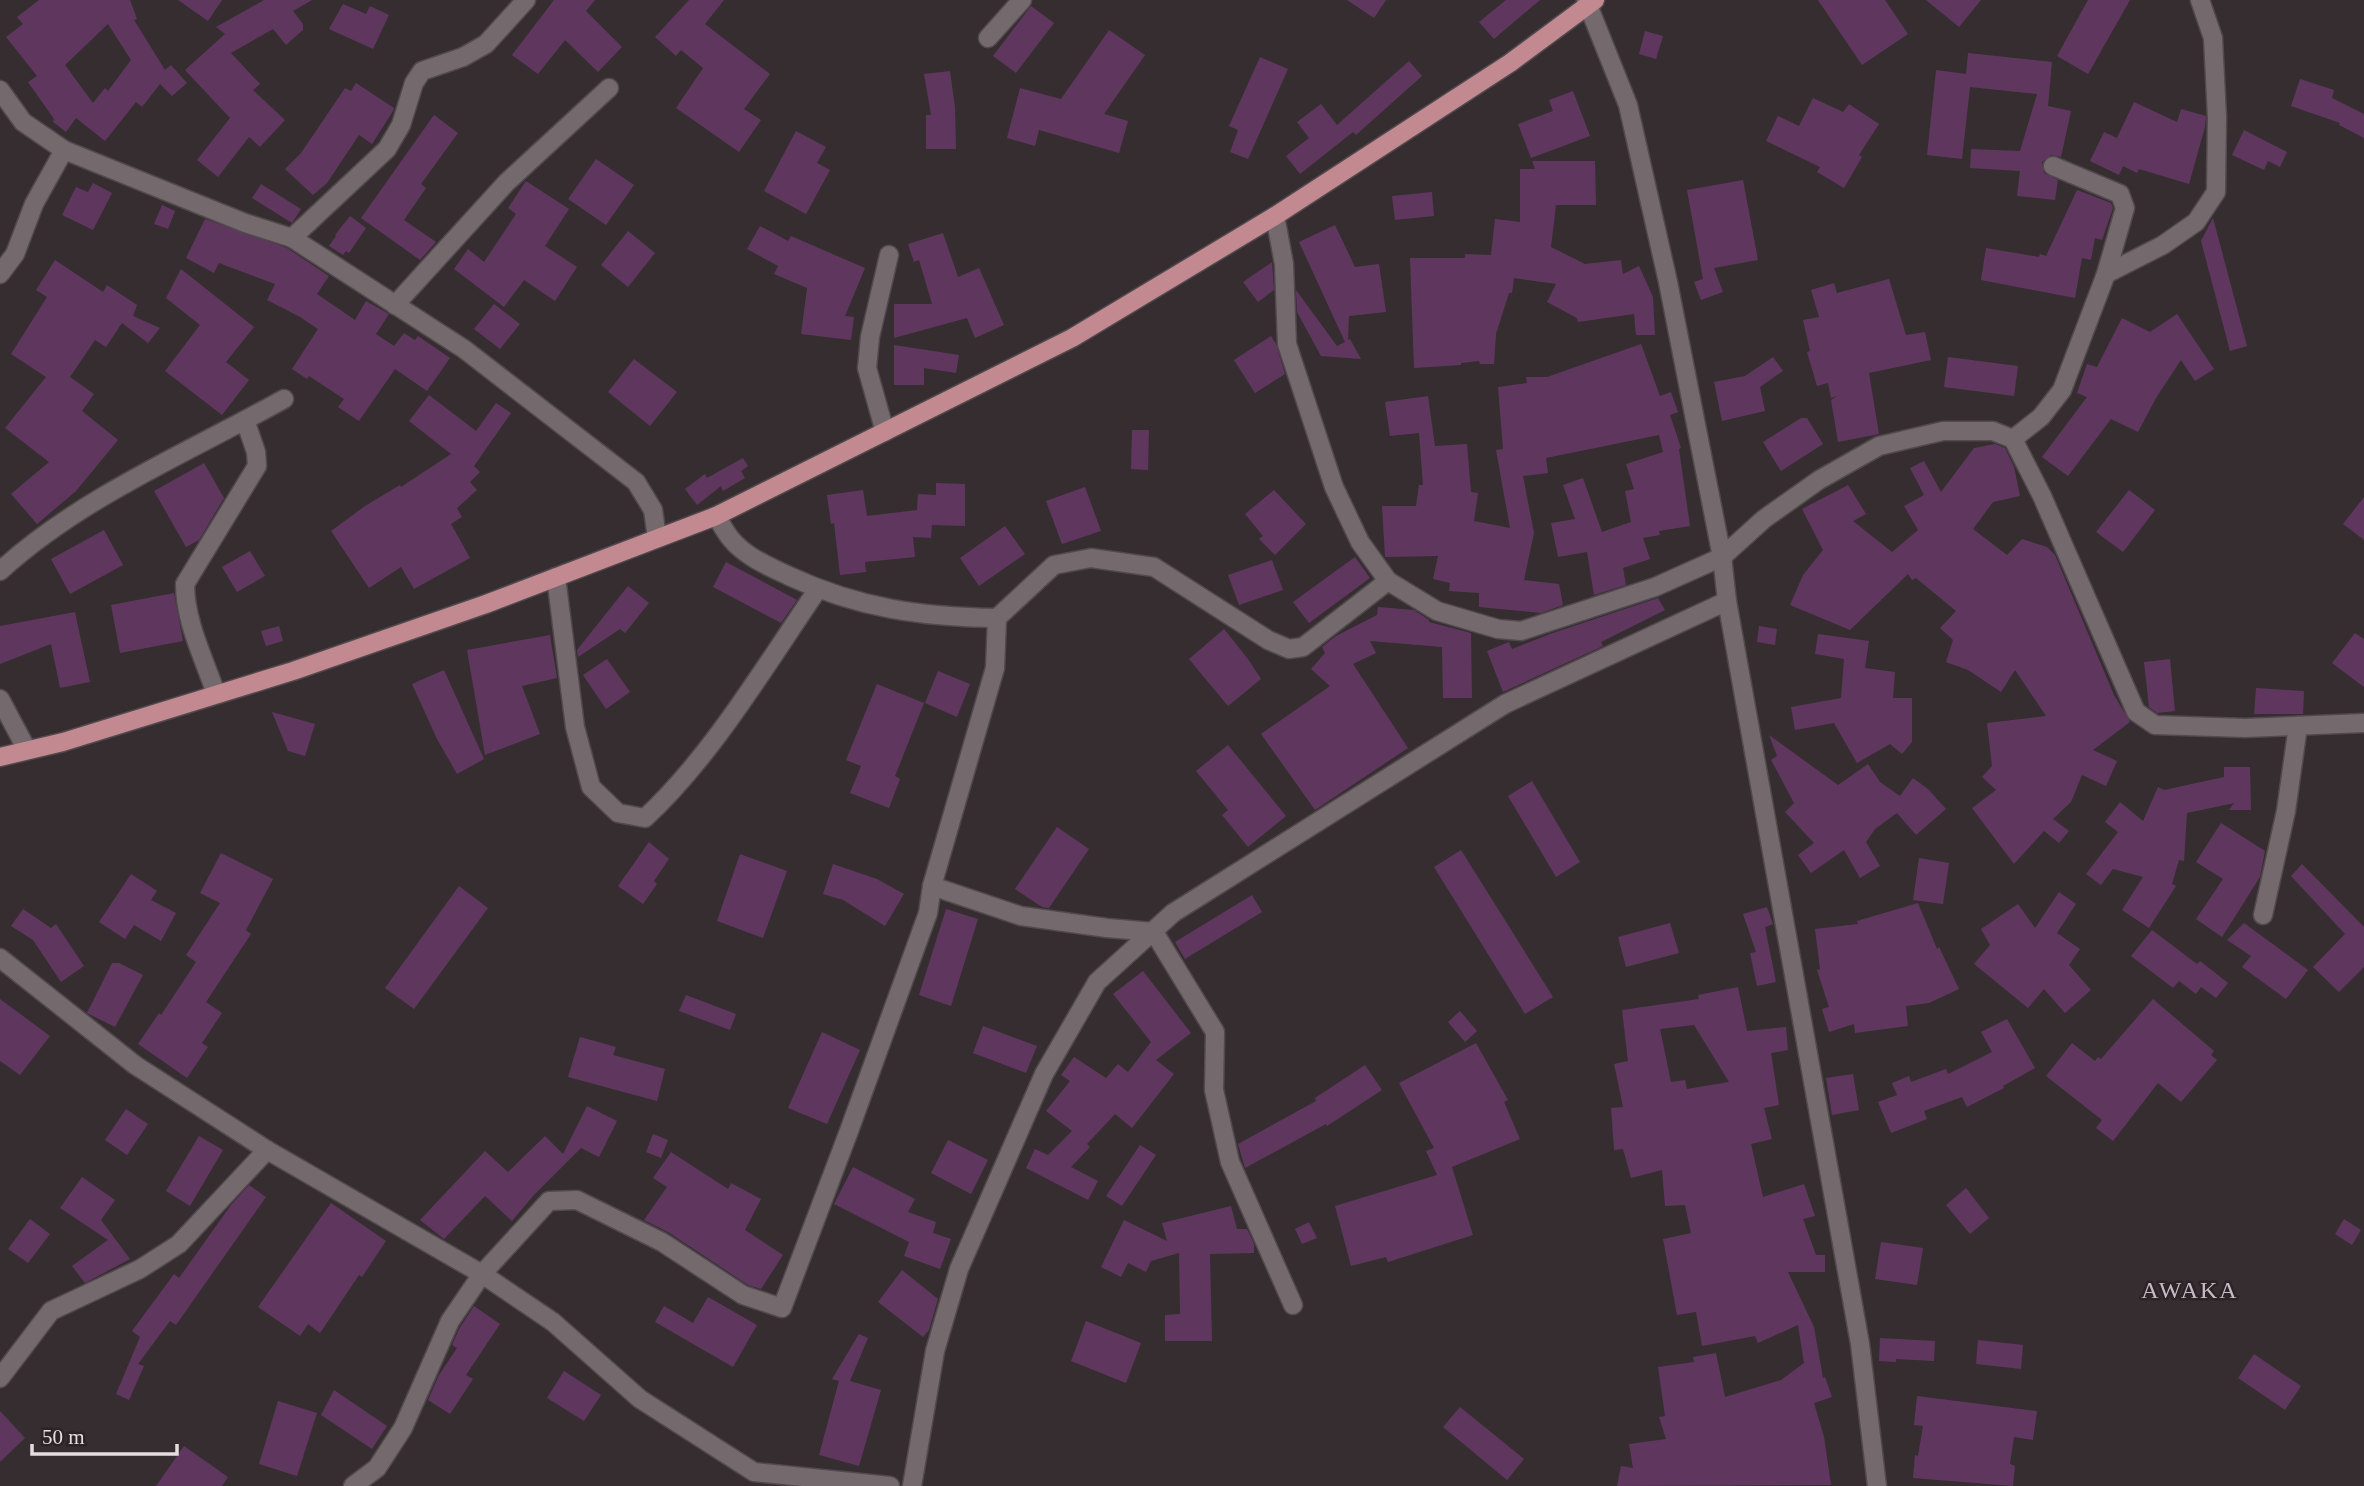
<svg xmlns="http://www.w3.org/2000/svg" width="2364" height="1486" viewBox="0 0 2364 1486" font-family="'Times New Roman',serif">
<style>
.building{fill:#5f375e;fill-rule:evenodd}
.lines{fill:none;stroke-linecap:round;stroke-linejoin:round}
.minor-casing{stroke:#51494d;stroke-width:21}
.major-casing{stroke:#51494d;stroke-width:21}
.minor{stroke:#746a6e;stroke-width:18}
.major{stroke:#c38991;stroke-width:18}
.labels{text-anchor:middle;stroke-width:5;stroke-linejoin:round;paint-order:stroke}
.quarter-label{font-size:24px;letter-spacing:2px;fill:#c6bbc0;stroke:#2c2327}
</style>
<rect width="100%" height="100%" fill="#362d31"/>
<g class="building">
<path d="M39,0H130L137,19L134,20L165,70L171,65L187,83L172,96L160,84L142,107L136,102L105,141L76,118L66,132L53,122L54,119L28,82L37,76L6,37L23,24L17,17ZM108,24L131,60L108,91L105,88L93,103L65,65Z"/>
<path d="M178,0H222L208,21Z"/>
<path d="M264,0H312L293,11L303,24V30L286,45L273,29L231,53L260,84L253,90L285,120L260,147L249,137L218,177L197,160L230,118L185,70L225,34L216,27Z"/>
<path d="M554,0H595L586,11L622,47L598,72L565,40L538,74L512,55Z"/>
<path d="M689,0H724L705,24L770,74L744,109L761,120L739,152L676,108L703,68L681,50L676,56L655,37Z"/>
<path d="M1347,0H1386L1374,18Z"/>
<path d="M1506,0H1540L1494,39L1479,22Z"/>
<path d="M1818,0H1885L1908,34L1862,65Z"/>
<path d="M1926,0H1981L1959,27Z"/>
<path d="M2088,0H2130L2088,74L2057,56Z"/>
<path d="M343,4L366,14L370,6L389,15L373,49L329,29Z"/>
<path d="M1031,6L1054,23L1016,73L993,56Z"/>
<path d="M1109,30L1145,55L1104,114L1128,121L1119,153L1039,130L1035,146L1007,138L1020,88L1061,99Z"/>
<path d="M1645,31L1663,36L1656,59L1639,54Z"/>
<path d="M1968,53L2052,62L2048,106L2071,111L2061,157L2051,155L2042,162L2044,173L2058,180L2055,200L2017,196L2020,171L1970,168L1971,149L2020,151L2037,94L1970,87L1962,159L1927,155L1936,70L1966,74Z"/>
<path d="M1260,57L1288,69L1248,159L1230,152L1238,130L1229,126Z"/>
<path d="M1409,61L1422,76L1356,135L1353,132L1300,174L1286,156L1309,138L1297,122L1321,104L1337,125Z"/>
<path d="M950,71L955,108L956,149H926V115H931L924,74Z"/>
<path d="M2300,79L2334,90L2332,98L2364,114V138L2339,125L2340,123L2291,106Z"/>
<path d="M356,83L394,108L393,111L372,144L359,135L327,183L313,195L285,169L301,153L345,88L351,91Z"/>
<path d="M1573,91L1590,136L1531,158L1518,124L1553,111L1549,100Z"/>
<path d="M1813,98L1843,112L1849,104L1879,124L1859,155L1862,157L1844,188L1817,172L1820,167L1766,141L1778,116L1799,126Z"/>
<path d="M2134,102L2177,122L2181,109L2206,116L2205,127L2189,184L2139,169L2137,173L2123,166L2119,175L2090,161L2104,132L2117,138Z"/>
<path d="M434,115L458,133L421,184L426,188L404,220L436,242L420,260L361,218Z"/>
<path d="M2244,130L2287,152L2280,167L2268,161L2264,170L2232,155Z"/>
<path d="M796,131L826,147L817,163L830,170L806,214L764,191Z"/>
<path d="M596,159L634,185L606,225L568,199Z"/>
<path d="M1532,161H1595L1596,205H1556L1551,247L1585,264L1621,260L1623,274L1639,266L1653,297L1655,335H1636L1634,314L1578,322L1577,318L1547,302L1556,284L1514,278L1512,293H1509L1496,334L1494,364H1480L1479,361L1461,363V365L1414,368L1410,258H1465V254L1491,255L1495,219L1520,222V169H1535Z"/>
<path d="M1743,180L1758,260L1714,268L1723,292L1701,300L1694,282L1703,279L1687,190Z"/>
<path d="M526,181L569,209L545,246L577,267L555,301L524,280L504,307L454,269L468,249L484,262L516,214L508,208Z"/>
<path d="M93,183L112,193L93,230L62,215L76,187L88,192Z"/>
<path d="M261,184L301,209L292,223L252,198Z"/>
<path d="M2077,190L2111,203L2113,208L2102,240L2095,238L2091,260L2082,258L2075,298L1981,280L1986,248L2039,257L2040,254L2046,256Z"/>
<path d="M1432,192L1434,216L1395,220L1392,196Z"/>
<path d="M162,205L175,211L168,229L154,224Z"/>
<path d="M350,216L366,228L349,253L346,251L343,255L329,246L336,236L335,235Z"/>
<path d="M2213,218L2247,346L2230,351L2201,241Z"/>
<path d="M205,219L287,248L329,276L317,294L355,320L366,301L389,314L376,334L394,346L404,333L415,340L418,336L450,358L427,391L395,369L359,421L338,407L344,399L309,376L307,379L292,369L318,329L300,317L267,300L275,284L219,263L214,273L186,258Z"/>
<path d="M1335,225L1355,267L1379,264L1386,312L1349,316L1348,340L1350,339L1361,359L1321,356L1297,312L1296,290L1337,346L1345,342L1299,242Z"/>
<path d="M760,226L788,241L791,236L865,268L845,316L854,317L851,340L801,334L807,288L774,274L778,266L747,249Z"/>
<path d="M628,231L655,253L628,287L601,265Z"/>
<path d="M943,233L958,277L979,268L1004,325L975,338L967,318L894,338V304H932L919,260L914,262L908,244Z"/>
<path d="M55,260L103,292L107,285L137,305L133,316L160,328L148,343L122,323L106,347L95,340L70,377L94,394L82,411L118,440L76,491L37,524L11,494L49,462L5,428L46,377L11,354L47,297L36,290Z"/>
<path d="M1272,262L1274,290L1258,302L1243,282Z"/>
<path d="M181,269L254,327L226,362L249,380L222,415L165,371L200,325L166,298Z"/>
<path d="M1889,279L1906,335L1925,332L1931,360L1869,373L1879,434L1838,442L1831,400L1837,396L1831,398L1828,383L1817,386L1807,352L1810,351L1803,320L1819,317L1811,290L1834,283L1837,293Z"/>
<path d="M494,304L520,324L500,349L474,329Z"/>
<path d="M2177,314L2214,369L2195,381L2181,360L2156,398L2138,432L2111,419L2068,476L2042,457L2087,397L2077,393L2087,364L2097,367L2122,318L2150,332Z"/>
<path d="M1271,336L1276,344L1285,374L1255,393L1234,360Z"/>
<path d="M1641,344L1660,396L1671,392L1678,412L1670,415L1681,448L1679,449L1690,526L1659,531L1660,535L1643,538L1650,559L1623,568L1626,585L1594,595L1587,552L1558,557L1551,523L1575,519L1563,485L1583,478L1602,532L1631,522L1625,491L1634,489L1626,464L1663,452L1659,435L1546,458L1548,473L1523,476L1534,533L1524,580L1559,584L1563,605L1541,613L1479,607V593L1449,591L1450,583L1433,579L1438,556L1385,557L1382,506H1416L1419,485H1423L1419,433L1390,436L1385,402L1428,396L1435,446L1467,444L1471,492L1478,493L1474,521L1510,528L1496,450L1503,449L1498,387L1527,383L1526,377H1547Z"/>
<path d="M894,345L959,355L956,373L924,368V385H894Z"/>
<path d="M1773,357L1783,371L1760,387L1765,411L1722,421L1714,382L1745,376Z"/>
<path d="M1948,357L2018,366L2014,396L1944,387Z"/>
<path d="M634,359L677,392L650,426L608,392Z"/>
<path d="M429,395L476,431L496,403L511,413L474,466L480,472L470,482L477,490L457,508L462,517L451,524L470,558L414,589L401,567L369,588L331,531L365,506L400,485L401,487L451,454L409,421Z"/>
<path d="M1801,418H1807L1823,444L1781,471L1763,442Z"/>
<path d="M1132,430H1149L1148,470L1131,469Z"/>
<path d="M1995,444L2005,448L2014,467L2020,496L1993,502L1973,529L2007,555L2022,539L2047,547L2055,555L2114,695L2130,722L2093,750L2117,761L2106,786L2082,775L2071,802L2053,819L2069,831L2059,843L2044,831L2014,864L1972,808L1996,790L1982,777L1992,766L1987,723L2046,716L2015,670L2001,692L1968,670L1946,662L1953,640L1940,628L1956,611L1916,578L1912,580L1908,574L1850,630L1790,605L1803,575L1823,550L1802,509L1848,485L1866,514L1853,521L1892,552L1918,530L1904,506L1924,495L1910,468L1924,461L1941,492L1974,448Z"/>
<path d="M743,458L748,466L741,471L745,478L723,491L721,486L697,505L685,489L705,474L707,478Z"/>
<path d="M204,463L224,498L199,540L186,547L154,491Z"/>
<path d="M936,483L965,484V526L932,525L931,538L913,537L915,557L865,562L866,572L840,575L834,523L831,524L827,495L863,490L867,516L917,510L918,494L936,495Z"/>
<path d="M1085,487L1101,531L1062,544L1046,501Z"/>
<path d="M1274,490L1306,524L1275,555L1259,539L1263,536L1245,514Z"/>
<path d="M2129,490L2155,510L2123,552L2096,532Z"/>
<path d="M2364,497V540L2343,524Z"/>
<path d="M1005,526L1025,554L979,586L960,558Z"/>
<path d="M104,530L123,565L70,594L51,559Z"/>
<path d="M250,551L265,576L237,592L222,567Z"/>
<path d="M1355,557L1370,578L1309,623L1293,602Z"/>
<path d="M1272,560L1283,590L1239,605L1228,575Z"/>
<path d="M726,562L797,600L781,623L713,587Z"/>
<path d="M628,586L649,603L625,633L620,629L578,657L577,650Z"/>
<path d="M174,593L183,641L120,653L111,605Z"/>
<path d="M1658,598L1665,610L1601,642L1603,646L1503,692L1487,651L1509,642L1512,649L1550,634Z"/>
<path d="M1378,607L1414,610L1429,620V622L1471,633L1472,698H1443L1442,647L1370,641L1376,653L1353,664L1408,748L1315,810L1261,734L1330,686L1311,669L1325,653L1322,647L1336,636L1377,615Z"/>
<path d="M75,612L90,682L60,688L51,644L0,664V626Z"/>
<path d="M279,626L283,641L266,646L261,631Z"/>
<path d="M1759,626L1777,629L1775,645L1757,642Z"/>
<path d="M1224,629L1248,659L1261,679L1228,706L1189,659Z"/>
<path d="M2355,633L2364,639V687L2332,663Z"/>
<path d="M1818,634L1869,641L1865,668L1895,672L1893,698H1912V742L1902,754L1890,744L1857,763L1834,723L1795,730L1791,707L1841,698L1844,659L1815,654Z"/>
<path d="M550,635L557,678L522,686L540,734L485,755L467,650Z"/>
<path d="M607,659L630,692L606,709L583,675Z"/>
<path d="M2170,659L2175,711L2157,713L2149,707L2144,662Z"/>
<path d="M444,670L484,759L457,774L437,739L412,684Z"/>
<path d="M938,671L970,684L957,717L925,703Z"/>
<path d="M877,684L924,703L895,776L900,779L889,808L850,793L861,766L846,760Z"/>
<path d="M2256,688L2304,691L2303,714H2254Z"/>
<path d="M272,712L315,724L305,756L288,751Z"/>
<path d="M1769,735L1838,785L1868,764L1880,782L1900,796L1913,778L1928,789L1946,809L1916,835L1897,813L1875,829L1866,842L1880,866L1860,878L1844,850L1811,873L1798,855L1814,843L1785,812L1794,803L1771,760L1777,756Z"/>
<path d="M1228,745L1286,816L1248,847L1222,815L1228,810L1196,771Z"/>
<path d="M2224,767H2250L2251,810H2229L2234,803L2187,813L2184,861L2179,860L2172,884L2176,886L2149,928L2122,910L2143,877L2113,869L2101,885L2086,874L2118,832L2105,822L2120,802L2143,821L2158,787L2164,790L2224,777Z"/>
<path d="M1532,781L1580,862L1556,877L1508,796Z"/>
<path d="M2221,823L2265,851L2260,877L2222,937L2196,919L2223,879L2196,862Z"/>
<path d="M1057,827L1089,849L1049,908L1042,907L1015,889Z"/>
<path d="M649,842L669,859L654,881L657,884L643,904L618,886Z"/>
<path d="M1461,850L1553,997L1525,1014L1434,867Z"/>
<path d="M221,853L273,879L246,930L251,934L206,1002L222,1013L202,1043L208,1047L187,1078L138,1044L159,1013L161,1015L196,962L186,955L220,903L200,893Z"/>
<path d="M740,854L787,871L763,938L717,921Z"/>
<path d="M1919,858L1949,863L1943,904L1913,900Z"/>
<path d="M833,864L877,879L904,894L885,926L843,900L823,894Z"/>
<path d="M2302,864L2364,927V967L2339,992L2313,967L2345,934L2291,876Z"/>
<path d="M131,874L157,891L151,900L176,913L161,941L134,925L125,939L99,922Z"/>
<path d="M459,886L488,908L414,1009L385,988Z"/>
<path d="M2059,892L2076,904L2057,933L2080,949L2069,965L2091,990L2065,1013L2044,989L2028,1008L1974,964L1990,945L1981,929L2018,904L2035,928Z"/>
<path d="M1252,895L1262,912L1185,959L1175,942Z"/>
<path d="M1918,903L1937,949L1939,947L1959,989L1929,1003L1906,1006L1908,1026L1855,1033L1854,1024L1829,1032L1822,1009L1829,1007L1817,970L1820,969L1815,929L1858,924L1857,921Z"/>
<path d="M1767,907L1773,924L1765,927L1776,982L1757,986L1750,953L1756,952L1743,914Z"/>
<path d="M23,909L51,928L56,924L84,966L61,982L33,940L11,926Z"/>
<path d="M946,909L978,919L951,1006L919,995Z"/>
<path d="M1670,923L1679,953L1626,967L1618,937Z"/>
<path d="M2244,923L2308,970L2286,999L2242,967L2251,956L2227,940Z"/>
<path d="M2152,930L2197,964L2200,961L2228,983L2216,998L2201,987L2196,994L2179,981L2173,988L2131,956Z"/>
<path d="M112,963H119L143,975L115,1027L87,1013Z"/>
<path d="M1143,971L1191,1033L1156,1060L1174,1074L1132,1128L1115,1114L1087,1144L1090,1147L1071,1167L1098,1181L1088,1200L1026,1168L1035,1149L1048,1155L1072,1131L1046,1111L1070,1081L1061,1075L1074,1057L1106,1078L1118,1064L1128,1072L1151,1042L1113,994Z"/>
<path d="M1738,987L1747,1031L1786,1027L1788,1050L1771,1053L1779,1105L1764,1108L1772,1139L1751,1144L1763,1197L1804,1184L1815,1216L1803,1219L1816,1255H1825V1272H1788L1814,1327L1823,1378L1825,1377L1832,1397L1814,1403L1824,1437L1831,1485L1617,1486L1621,1466L1633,1468L1629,1444L1666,1439L1659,1417L1665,1416L1658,1367L1694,1362L1693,1357L1716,1353L1725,1397L1781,1380L1804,1363L1798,1325L1758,1343L1755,1336L1702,1346L1696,1312L1677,1315L1663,1239L1691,1233L1685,1205L1665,1206L1662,1170L1631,1178L1623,1149L1614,1150L1611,1108L1623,1107L1614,1064L1628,1061L1622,1010L1699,999L1698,995ZM1694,1025L1729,1082L1687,1089L1685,1080L1671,1082L1660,1029Z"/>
<path d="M686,995L736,1014L730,1030L679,1011Z"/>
<path d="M0,999L50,1036L20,1075L0,1061Z"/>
<path d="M2153,999L2214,1051L2211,1055L2217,1060L2181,1102L2158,1083L2113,1141L2096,1128L2102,1120L2046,1076L2072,1043L2095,1061L2098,1057L2101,1059Z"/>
<path d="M1460,1011L1477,1031L1465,1042L1448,1022Z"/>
<path d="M2007,1019L2035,1068L2003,1086L2004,1088L1967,1107L1962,1097L1924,1111L1927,1119L1891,1133L1878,1102L1897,1095L1892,1083L1909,1076L1911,1082L1946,1069L1948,1074L1992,1052L1981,1032Z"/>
<path d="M983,1026L1037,1046L1026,1073L973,1053Z"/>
<path d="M822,1032L860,1050L827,1124L788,1108Z"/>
<path d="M580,1037L616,1047L613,1055L665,1069L657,1101L568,1077Z"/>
<path d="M1476,1043L1508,1100L1504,1102L1520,1139L1452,1167L1473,1235L1388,1262L1386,1257L1351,1266L1335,1206L1437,1175L1426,1151L1434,1148L1399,1083Z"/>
<path d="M1365,1065L1382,1090L1327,1126L1326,1124L1245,1168L1238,1144L1316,1101L1315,1098Z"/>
<path d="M1853,1074L1859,1110L1832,1115L1826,1078Z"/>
<path d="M587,1106L617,1121L599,1157L581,1148L533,1196L512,1221L485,1196L444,1239L420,1220L485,1151L508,1172L545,1136L563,1154Z"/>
<path d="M126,1109L148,1124L127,1155L105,1140Z"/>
<path d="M653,1134L668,1140L661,1158L646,1152Z"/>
<path d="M199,1136L223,1150L190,1206L166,1191Z"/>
<path d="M948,1140L988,1160L971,1194L931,1173Z"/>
<path d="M1140,1145L1156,1155L1122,1206L1106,1196Z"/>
<path d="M671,1152L728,1189L731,1183L761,1199L745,1230L783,1255L761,1289L748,1285L668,1232L644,1220L667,1187L653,1178Z"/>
<path d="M853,1167L915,1199L908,1212L936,1222L933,1233L951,1239L940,1269L904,1256L909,1242L834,1204Z"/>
<path d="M82,1177L115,1200L101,1220L130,1259L85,1283L72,1266L108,1240L60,1208Z"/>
<path d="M249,1185L266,1197L176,1325L170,1321L138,1364L144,1366L129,1400L116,1394L140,1337L132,1331L174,1274L179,1278L231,1205Z"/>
<path d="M1966,1188L1989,1218L1970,1234L1946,1205Z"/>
<path d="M331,1203L386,1241L362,1277L359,1275L320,1333L308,1324L300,1336L258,1307Z"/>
<path d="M1231,1206L1237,1229H1247L1254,1244V1253L1210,1254L1212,1341H1165V1315L1180,1314L1179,1253L1151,1261L1146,1272L1128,1263L1121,1277L1101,1267L1124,1220L1167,1241L1162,1223Z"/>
<path d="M30,1219L50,1234L28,1263L8,1249Z"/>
<path d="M2344,1219L2361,1230L2352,1245L2335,1234Z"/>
<path d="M1309,1222L1317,1238L1302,1244L1295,1229Z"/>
<path d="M1881,1242L1923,1248L1917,1285L1875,1279Z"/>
<path d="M902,1270L938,1299L929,1330L923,1337L878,1302Z"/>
<path d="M708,1297L757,1325L733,1367L655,1322L664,1306L693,1323Z"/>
<path d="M474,1306L500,1324L466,1375L473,1379L450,1414L428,1400L439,1375L457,1348L452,1345L459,1329Z"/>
<path d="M1086,1321L1141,1343L1126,1383L1071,1361Z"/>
<path d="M859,1334L868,1338L850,1381L881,1390L859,1466L819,1455L839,1381L832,1379Z"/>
<path d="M1880,1338L1935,1341L1934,1361L1896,1359V1362L1879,1361Z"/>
<path d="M1978,1340L2023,1345L2021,1369L1976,1364Z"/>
<path d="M2254,1354L2301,1386L2285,1410L2238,1378Z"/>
<path d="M564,1371L601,1395L584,1421L547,1398Z"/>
<path d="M334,1390L387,1426L372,1449L321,1415Z"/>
<path d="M1917,1396L2037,1411L2033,1440L2014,1437L2010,1464L2015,1466L2013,1486L1913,1478L1915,1455L1918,1456L1923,1426L1914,1425Z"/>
<path d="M278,1401L317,1413L297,1476L259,1464Z"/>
<path d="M1460,1407L1524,1459L1507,1480L1443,1427Z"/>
<path d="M0,1411L25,1438L0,1462Z"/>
<path d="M184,1446L228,1477L222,1486H156Z"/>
</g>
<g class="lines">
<defs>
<g id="minor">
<path d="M1586,0L1628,105L1668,282L1722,557L1727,601L1860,1344L1877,1486"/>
<path d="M988,38L1022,0"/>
<path d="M0,90L23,122L64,150L245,223L292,238L464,349L636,482L653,510L657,538"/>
<path d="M1275,216L1284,264L1287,344L1334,487L1360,542L1388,581L1437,611L1498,629L1521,631L1655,587L1722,557L1764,519L1819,480L1879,446L1943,431H1993L2013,439L2042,496L2136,712L2155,725L2245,728L2364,723"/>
<path d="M292,238L387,149L401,125L414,83L422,71L463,57L486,44L526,0"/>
<path d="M0,274L15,254L34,204L64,150"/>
<path d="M2106,274L2163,245L2196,222L2216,192L2217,117L2213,38L2200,0"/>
<path d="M395,305L506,183L609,88"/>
<path d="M885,432L867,368L870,337L889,255"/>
<path d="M2013,439L2041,417L2062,390L2106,274L2125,208L2120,194L2053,166"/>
<path d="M716,516C721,523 725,532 731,539C746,557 768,566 789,576C858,608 921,617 997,618L1054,565L1091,558L1154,567L1268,640L1289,649L1303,647L1388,581"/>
<path d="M0,571C81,497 189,452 284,399"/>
<path d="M556,577L575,727L591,787L618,813L645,818C712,756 765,666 818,589"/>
<path d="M216,694C204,658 185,622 185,584L257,466L256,452L245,420"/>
<path d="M0,699L27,750"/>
<path d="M932,886L1021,916L1107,928L1154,932L1215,1032L1214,1090L1230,1162L1293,1305"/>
<path d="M2263,915L2286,811L2298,726"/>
<path d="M0,958L135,1065L267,1150L482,1274L553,1322L640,1399L754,1472L890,1486"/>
<path d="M0,1378L51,1311L140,1269L179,1244L267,1150"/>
<path d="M353,1486L377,1468L403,1428L450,1321L482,1274L549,1201L577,1200L662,1242L743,1295L782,1308L849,1131L928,913L932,886L995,668L997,618"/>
<path d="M912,1486L935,1351L959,1269L1044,1074L1097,982L1173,913L1505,704L1727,601"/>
</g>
<path id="major" d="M0,757L63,742L293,671L486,604L716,516L1072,338L1275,216L1510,63L1595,0"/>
</defs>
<use href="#minor" class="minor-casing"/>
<use href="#major" class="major-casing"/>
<use href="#minor" class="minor"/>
<use href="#major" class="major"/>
</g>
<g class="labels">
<g class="quarter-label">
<text x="2190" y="1298">AWAKA</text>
</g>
</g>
<path d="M32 1444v10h145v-10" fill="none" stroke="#e4dee1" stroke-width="3.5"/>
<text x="42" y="1444" font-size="21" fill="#e4dee1" stroke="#2c2327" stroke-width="5" paint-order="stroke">50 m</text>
</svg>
